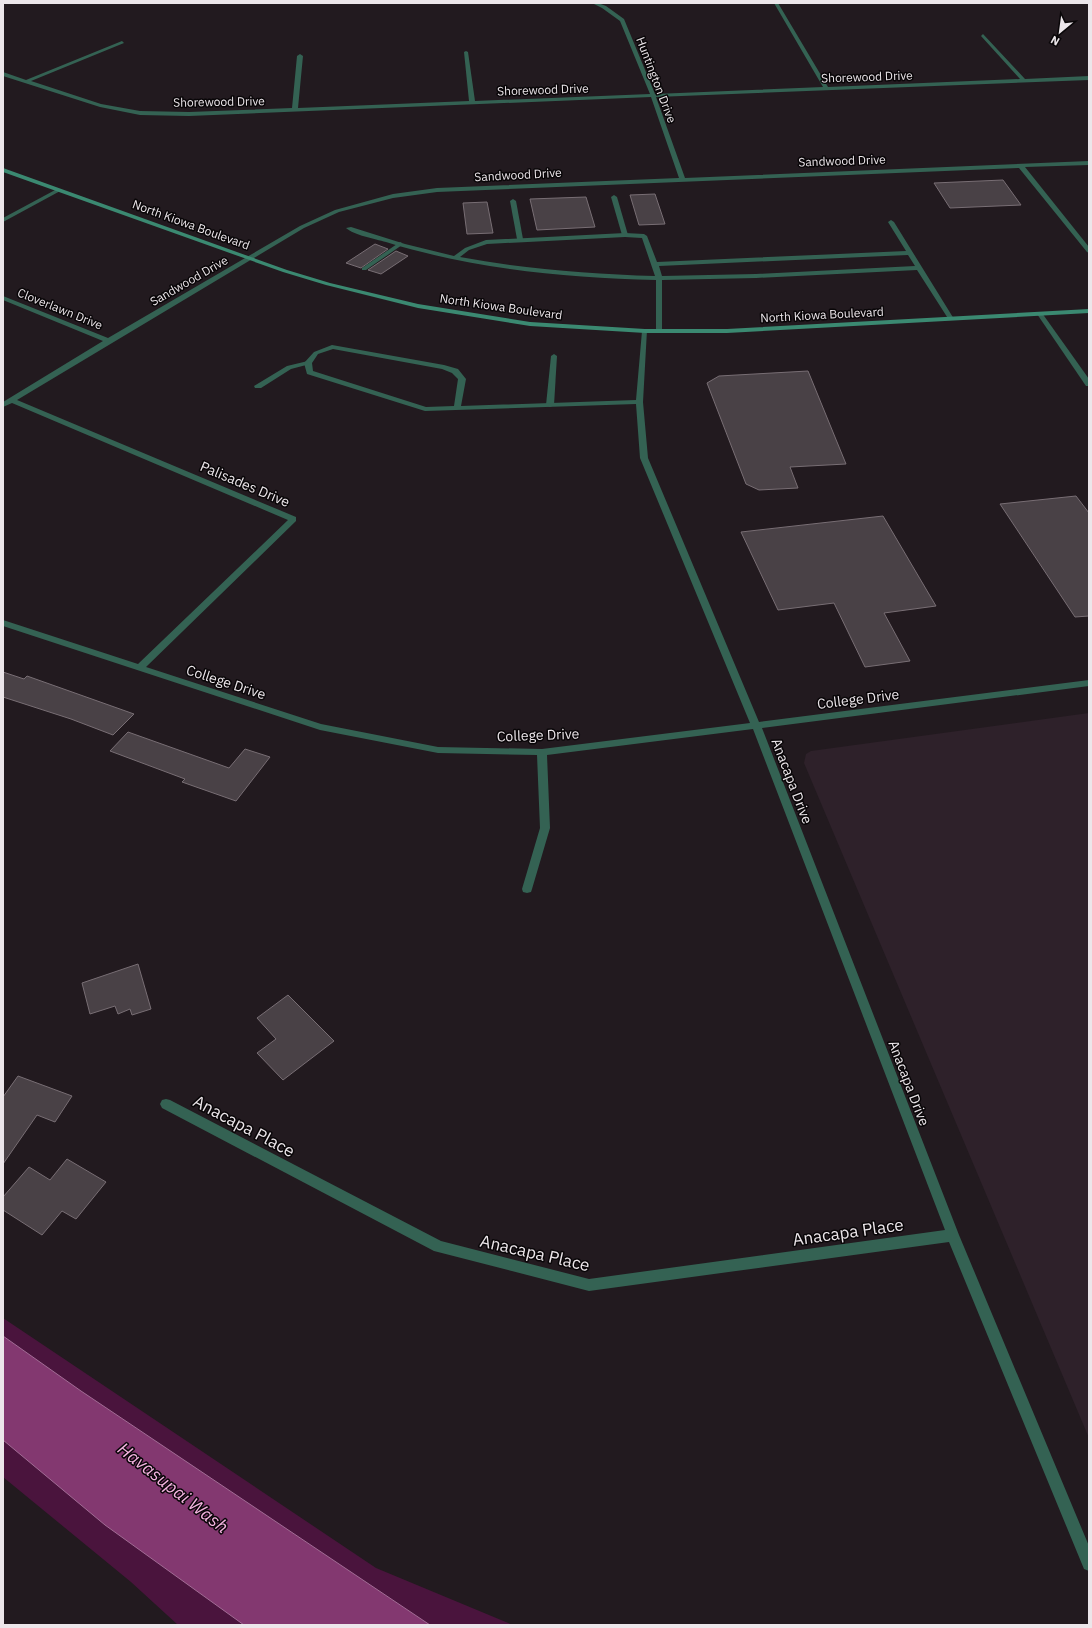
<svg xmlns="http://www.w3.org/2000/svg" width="1092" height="1628" viewBox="0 0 1092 1628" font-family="'IBM Plex Sans',sans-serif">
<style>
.built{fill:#2e212a}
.green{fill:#4a143d}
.water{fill:#833870;stroke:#a26c95}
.building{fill:#494146;stroke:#786e74}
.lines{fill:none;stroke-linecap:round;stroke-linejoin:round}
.lane{fill:#346253;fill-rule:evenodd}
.street{fill:#346253;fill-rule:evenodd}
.secondary{fill:#3b8971;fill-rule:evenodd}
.labels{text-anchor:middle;stroke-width:3;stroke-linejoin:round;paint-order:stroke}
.far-street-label{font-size:12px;fill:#ece6ea;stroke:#090608}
.street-label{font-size:14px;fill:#ece6ea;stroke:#090608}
.near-street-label{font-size:17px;fill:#ece6ea;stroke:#090608}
.near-water-label{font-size:18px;font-style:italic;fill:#f4b4e0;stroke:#090608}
</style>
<rect width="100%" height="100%" fill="#221a1f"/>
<path class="built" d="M1089,713V1438L804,763L806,754L811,751Z"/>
<path class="green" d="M3,1318L376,1568L513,1625H178L131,1582L3,1477Z"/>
<path class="water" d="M3,1336L81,1391L430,1625H244L105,1525L3,1440Z"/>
<g class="building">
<path d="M1003,180L1021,205L950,208L934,183Z"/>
<path d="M655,194L665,224L639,225L630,195Z"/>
<path d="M586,197L595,227L537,230L530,199Z"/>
<path d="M487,202L493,233L467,234L463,203Z"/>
<path d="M375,244L388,249L361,268L346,263Z"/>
<path d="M396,251L408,256L381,274L368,270Z"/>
<path d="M808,371L846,464L790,467L798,488L759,490L746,484L707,383L719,376Z"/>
<path d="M1076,496L1089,513V616L1075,617L1000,504Z"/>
<path d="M883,516L936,606L884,613L910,661L865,667L834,603L778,610L741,532Z"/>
<path d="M3,672L24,679L27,676L134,714L113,735L71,719L3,697Z"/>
<path d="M128,732L229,768L245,749L270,757L236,801L182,782L185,779L110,751Z"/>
<path d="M138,964L151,1009L132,1015L130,1009L118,1014L115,1006L90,1014L82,983Z"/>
<path d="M288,995L334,1041L283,1080L257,1053L276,1039L257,1018Z"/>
<path d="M18,1076L72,1096L55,1122L37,1115L3,1164V1097Z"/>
<path d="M67,1159L106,1182L76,1219L62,1211L42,1235L3,1210V1197L29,1167L50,1180Z"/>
</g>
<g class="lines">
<g class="lane">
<path d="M57,189L62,190L3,222V218Z"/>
<path d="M614,195L617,197L628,235L627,236L622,235L611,197Z"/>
<path d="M513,199L516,201L523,239L520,241L517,239L510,201Z"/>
<path d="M400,242L402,243V245L366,270H362V268Z"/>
<path d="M554,354L557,356L554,405L550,407L546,405L551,356Z"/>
<path d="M308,361L310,362V364L291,369L261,388H255L254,386L287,366Z"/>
</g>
<g class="street">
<path d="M592,3H598L606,6L624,19L655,94L823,87L774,3H778L828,87L1020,79L981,36L983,34L1025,79L1089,76V80L656,97L685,178L1089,161V165L1025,167L1089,247V253L1087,252L1019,168L437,192L393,198L339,212L304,228L17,400L296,517V521L146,667L321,724L438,747L542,749L750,723L640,458L636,404L425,411L307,374L304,363L314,352L332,345L444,365L458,369L466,379L461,406L636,400L642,331L647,330L643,402L648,458L759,722L1089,680V686L762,728L959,1235L1089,1546V1571L1084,1569L949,1242L589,1291L434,1251L162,1108L160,1104L162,1100L166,1099L170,1100L441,1241L589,1279L945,1230L753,729L547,755L550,828L532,889L531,892L527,893L523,892L522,889L540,828L537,755L438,753L320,730L3,626V620L138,664L288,520L12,403L3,407V402L103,341L3,300V296L108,338L300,226L335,210L393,194L437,188L679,178L651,97L189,116L140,115L100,107L3,76V72L26,80L122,41L124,43L31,81L101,104L140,111L189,112L292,108L297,56L300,54L303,56L298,108L469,101L464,52L466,51L468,52L475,101L650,94L620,21L602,8ZM333,349L442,369L452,373L458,379L454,406L426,407L313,371L312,363L318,354Z"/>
<path d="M891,220L894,222L954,319L953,320H949L917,270L756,278L662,280V331L659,333L656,331V280C565,278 473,269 386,242C375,239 354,235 346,228L351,227L405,244L454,256L465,248L486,240L625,233L644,234L647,236L657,262L906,251L888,222ZM625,237L642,238L655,276C590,274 525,269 460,257L469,250L487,244ZM908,255L915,266L756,274L662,276L659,266Z"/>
<path d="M1038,313H1042L1089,379V386H1086L1037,314Z"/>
</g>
<path class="secondary" d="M3,168L287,270L330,283L418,304L530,322L645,329H727L1089,309V313L727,333H645L530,326L418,308L326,285L283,272L3,172Z"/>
</g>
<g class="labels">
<g class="far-street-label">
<text transform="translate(867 77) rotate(-2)" y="4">Shorewood Drive</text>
<text transform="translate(656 80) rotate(69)" y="4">Huntington Drive</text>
<text transform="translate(543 90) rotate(-2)" y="4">Shorewood Drive</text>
<text transform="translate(219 102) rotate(-1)" y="4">Shorewood Drive</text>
<text transform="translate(842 161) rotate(-2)" y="4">Sandwood Drive</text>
<text transform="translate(518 175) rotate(-3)" y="4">Sandwood Drive</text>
<text transform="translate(191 225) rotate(20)" y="4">North Kiowa Boulevard</text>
<text transform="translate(189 281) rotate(-30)" y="4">Sandwood Drive</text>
<text transform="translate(501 307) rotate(8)" y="4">North Kiowa Boulevard</text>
<text transform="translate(60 309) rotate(22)" y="4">Cloverlawn Drive</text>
<text transform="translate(822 315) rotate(-3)" y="4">North Kiowa Boulevard</text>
</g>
<g class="street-label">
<text transform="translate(245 484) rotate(23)" y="5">Palisades Drive</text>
<text transform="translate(226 682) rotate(18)" y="5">College Drive</text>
<text transform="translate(858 699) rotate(-7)" y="5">College Drive</text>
<text transform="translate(538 735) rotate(-2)" y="5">College Drive</text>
<text transform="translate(792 781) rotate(69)" y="5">Anacapa Drive</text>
<text transform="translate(909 1083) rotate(69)" y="5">Anacapa Drive</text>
</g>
<g class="near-street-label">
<text transform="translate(244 1126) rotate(28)" y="6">Anacapa Place</text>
<text transform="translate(848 1232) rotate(-8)" y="6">Anacapa Place</text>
<text transform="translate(535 1253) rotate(13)" y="6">Anacapa Place</text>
</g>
<g class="near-water-label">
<text transform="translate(173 1488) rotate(38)" y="6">Havasupai Wash</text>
</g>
</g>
<rect width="1092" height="1628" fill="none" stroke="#ece6ea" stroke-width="8"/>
<g transform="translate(1060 32) rotate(209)" stroke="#090608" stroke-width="3" paint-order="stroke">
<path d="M0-3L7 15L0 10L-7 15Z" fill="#ece6ea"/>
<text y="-6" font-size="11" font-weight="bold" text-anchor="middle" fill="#ece6ea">N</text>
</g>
</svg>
